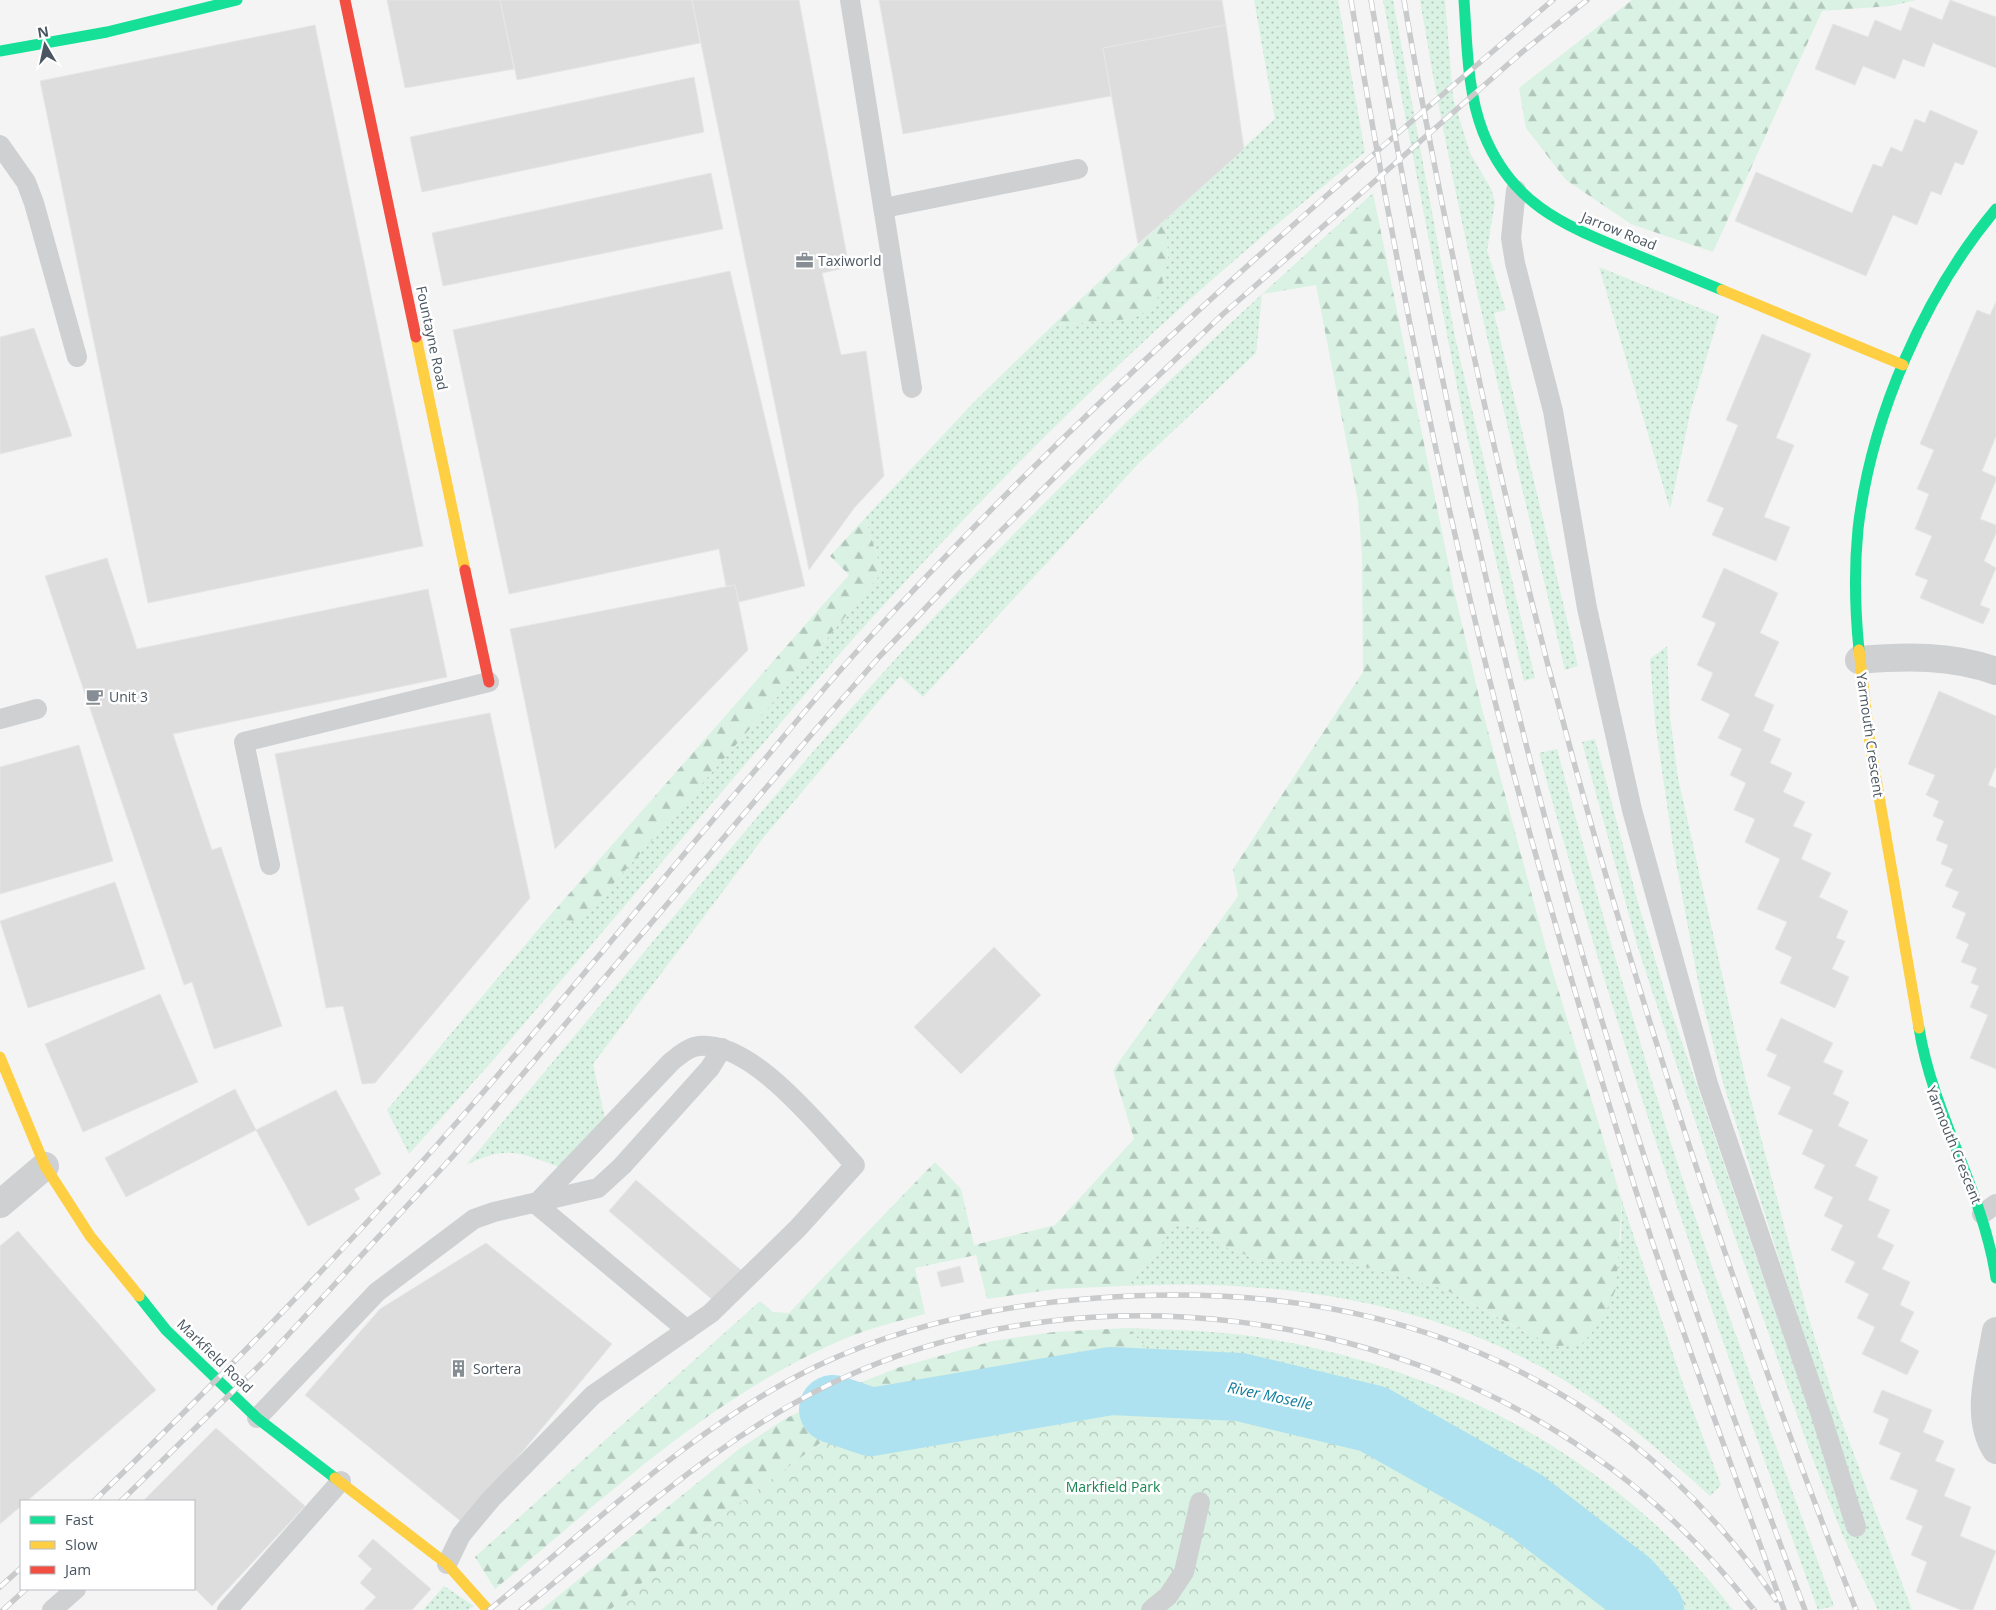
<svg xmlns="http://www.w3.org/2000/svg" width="1996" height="1610" viewBox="0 0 1996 1610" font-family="'Open Sans',sans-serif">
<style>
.grass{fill:url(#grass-dots)}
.forest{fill:url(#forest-firs)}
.park{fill:url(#park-crowns)}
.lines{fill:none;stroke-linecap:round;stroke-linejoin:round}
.river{stroke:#aee2f0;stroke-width:68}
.building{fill:#ddddde;stroke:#e5e6e7}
.lane{stroke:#ced0d2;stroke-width:20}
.street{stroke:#ced0d2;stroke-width:28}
.fast{stroke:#16e098;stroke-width:11}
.slow{stroke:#ffcf43;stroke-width:11}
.jam{stroke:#f24e42;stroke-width:11}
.rail-casing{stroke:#c9cacc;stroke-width:5.5}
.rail{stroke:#fff;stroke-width:4;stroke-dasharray:11;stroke-linecap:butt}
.labels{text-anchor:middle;stroke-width:5;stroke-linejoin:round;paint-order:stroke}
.street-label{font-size:14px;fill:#4a5661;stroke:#fff}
.poi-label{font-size:14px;fill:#4a5661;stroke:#fff;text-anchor:start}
.park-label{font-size:14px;fill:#17864f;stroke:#fff}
.water-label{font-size:15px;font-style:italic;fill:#0c7c9b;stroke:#fff}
</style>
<defs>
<pattern id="grass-dots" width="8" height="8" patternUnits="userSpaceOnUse" patternTransform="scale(1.25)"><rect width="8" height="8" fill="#d9f2e3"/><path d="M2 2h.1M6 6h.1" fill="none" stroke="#b2c7bb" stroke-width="1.8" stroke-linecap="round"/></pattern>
<pattern id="forest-firs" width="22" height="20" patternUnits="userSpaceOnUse" patternTransform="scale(1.25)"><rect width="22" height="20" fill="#d9f2e3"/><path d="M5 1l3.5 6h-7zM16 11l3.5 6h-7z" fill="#b2c7bb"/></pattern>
<pattern id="park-crowns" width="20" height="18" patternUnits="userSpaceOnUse" patternTransform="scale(1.25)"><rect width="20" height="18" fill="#d9f2e3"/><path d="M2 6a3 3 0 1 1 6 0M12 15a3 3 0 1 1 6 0" fill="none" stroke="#b2c7bb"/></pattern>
</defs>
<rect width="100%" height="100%" fill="#f4f4f4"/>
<g class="grass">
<path d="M1254,0H1338L1365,152C1329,182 1292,211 1257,241C1106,369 967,511 835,659L494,1059L409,1154L387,1110L547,919L580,920C683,806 785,691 882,572L865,518L974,402L1053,325L1131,319L1168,261L1166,219L1275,119Z"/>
<path d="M1383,0H1393L1455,337L1535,678L1524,681L1464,423Z"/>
<path d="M1420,0H1445L1453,98L1470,153L1491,189L1495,202L1487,250L1506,310L1494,313L1578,666L1565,670C1513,448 1457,225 1420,0Z"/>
<path d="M1599,267L1719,316L1691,409L1670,509Z"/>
<path d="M1262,294L1256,353L1139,463L923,697L900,676L763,838L593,1064L605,1118L559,1167C518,1152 507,1145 466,1165C602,1006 732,841 872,685C995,548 1127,419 1262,294Z"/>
<path d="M1667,646L1670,717L1678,778L1746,1081L1808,1316L1836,1406L1912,1610H1878L1843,1536L1810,1452L1708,1160L1638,948L1582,742L1595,739L1637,899L1667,999L1852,1535L1866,1531L1724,1086L1700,992L1673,846L1655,722L1650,659Z"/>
<path d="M1557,749C1592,880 1630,1011 1670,1140C1720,1297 1778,1451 1834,1606L1818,1610C1716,1327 1618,1044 1539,753Z"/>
<path d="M1622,1201L1683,1384L1721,1485L1710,1496C1664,1454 1617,1412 1562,1379C1431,1300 1274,1278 1122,1286L1151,1261L1174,1223L1210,1230L1223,1246L1264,1262L1338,1259L1444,1289L1527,1333L1621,1240Z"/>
<path d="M1128,1328C1177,1330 1226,1331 1275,1340C1455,1372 1622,1464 1733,1610H1695L1629,1549L1558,1493L1444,1429L1349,1392L1243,1370L1162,1365Z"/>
<path d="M444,1586L474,1606L468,1610H423Z"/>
</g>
<g class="forest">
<path d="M1632,0H1916L1891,6L1822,11L1713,252L1631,224L1566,180L1526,128L1519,88Z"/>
<path d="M1373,193L1453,586L1481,705L1549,959L1622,1201L1616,1289L1601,1322L1581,1345L1553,1346L1444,1289L1338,1259L1264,1262L1223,1246L1210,1230L1175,1223L1151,1261L1122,1286L1055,1289L987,1299L976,1255L915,1268L925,1314C899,1321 873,1327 849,1337C714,1393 606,1497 495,1589L475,1557L760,1301L773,1312L789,1313L935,1162L961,1189L974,1245L1055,1225L1134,1139L1113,1070L1238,896L1233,869L1363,672L1362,557L1358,501L1316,285L1262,294Z"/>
<path d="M1166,219L1168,261L1155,307L1131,319L1053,325Z"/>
<path d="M865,518L882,572C785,691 683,806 580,921L547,919L849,575L830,556Z"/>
<path d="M1128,1328L1162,1365L1109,1362L985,1375L900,1404L823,1441L709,1526L610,1610H541L739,1449L785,1419L844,1389L900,1367L993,1341L1054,1332Z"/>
</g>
<path class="park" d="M1109,1362L1243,1370L1350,1392L1444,1429L1558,1493L1629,1549L1695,1610H610L709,1526L823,1441L900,1404L985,1375Z"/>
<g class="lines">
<path class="river" d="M833,1409L871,1422L1111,1381L1240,1387L1373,1419L1524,1504L1628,1584L1650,1610"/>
</g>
<g class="building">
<path d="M387,0H500L514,69L405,88Z"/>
<path d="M500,0H692L700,43L517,80Z"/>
<path d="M692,0H799L849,267L822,273L841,355L866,351L884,476L855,507L809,570Z"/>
<path d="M879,0H1222L1226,25L1103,48L1111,96L903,134Z"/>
<path d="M1950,0L1996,17V68L1933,43L1924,67L1903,59L1895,79L1863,66L1855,85L1815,69L1833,24L1868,37L1875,20L1901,31L1910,7L1942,20Z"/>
<path d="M315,25L423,546L148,603L40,81Z"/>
<path d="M1226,25L1244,149L1138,244L1103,48Z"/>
<path d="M694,77L704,132L422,192L410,137Z"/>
<path d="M1930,110L1978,131L1963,165L1955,162L1941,195L1931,191L1917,225L1893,215L1866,276L1735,221L1756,172L1852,213L1873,164L1882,167L1891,147L1902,152L1915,119L1925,123Z"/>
<path d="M711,173L723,229L443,286L432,233Z"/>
<path d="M730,271L805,586L739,602L735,585L726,586L719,549L509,594L453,330Z"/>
<path d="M1996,302V436L1982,471L1996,477V480L1980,519L1996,525V533L1984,561L1996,568L1980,605L1990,609L1983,624L1920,598L1928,580L1915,575L1932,536L1915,529L1929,494L1917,489L1934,450L1920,444L1977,310L1990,315Z"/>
<path d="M34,328L72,436L0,454V337Z"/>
<path d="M1762,334L1811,354L1776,438L1794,445L1764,517L1790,527L1776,561L1712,535L1724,508L1707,501L1738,425L1726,420Z"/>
<path d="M107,558L137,649L428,589L447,677L173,734L212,850L221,847L282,1026L214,1049L192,982L184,985L45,576Z"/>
<path d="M1724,568L1778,593L1760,633L1779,642L1754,696L1774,705L1763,731L1781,739L1770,763L1792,773L1783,792L1805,802L1793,826L1812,834L1801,859L1831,873L1819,897L1848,911L1836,938L1845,941L1832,969L1849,977L1835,1008L1780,983L1792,957L1775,949L1787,922L1757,909L1780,859L1745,842L1755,819L1734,810L1746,783L1730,775L1742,749L1718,738L1730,714L1701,700L1713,673L1697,665L1716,623L1702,617Z"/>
<path d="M735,585L748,650L555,849L510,629Z"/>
<path d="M1939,691L1996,716V766L1988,785L1996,788V1069L1970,1058L1988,1015L1970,1007L1979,986L1971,983L1977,968L1961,962L1969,944L1956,938L1966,913L1952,907L1959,892L1945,886L1953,869L1941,864L1948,845L1936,840L1944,821L1933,816L1939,801L1926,795L1935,775L1908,764Z"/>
<path d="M490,713L530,898L375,1083L362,1084L343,1006L326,1008L275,754Z"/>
<path d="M79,745L113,861L0,894V767Z"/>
<path d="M115,882L145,969L28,1008L0,921Z"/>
<path d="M994,947L1041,995L961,1074L914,1027Z"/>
<path d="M160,994L198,1082L83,1132L45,1044Z"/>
<path d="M1781,1018L1833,1043L1823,1062L1843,1071L1833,1094L1849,1102L1838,1126L1868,1140L1855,1166L1878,1177L1868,1200L1890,1210L1877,1237L1894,1245L1882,1269L1910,1282L1900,1305L1914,1312L1900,1341L1919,1351L1907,1375L1862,1354L1875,1327L1857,1318L1869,1294L1845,1282L1855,1262L1831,1250L1843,1225L1824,1216L1833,1197L1814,1188L1825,1165L1802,1154L1813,1130L1778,1114L1791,1087L1767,1076L1777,1055L1766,1050Z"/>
<path d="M235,1089L256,1130L126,1197L105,1158Z"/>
<path d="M336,1090L381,1174L354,1189L360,1199L308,1226L256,1130Z"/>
<path d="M636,1180L742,1271L715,1302L609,1211Z"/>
<path d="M18,1231L156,1390L27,1501H21V1506L0,1524V1246Z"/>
<path d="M486,1243L612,1344L463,1523L305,1395L380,1309Z"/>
<path d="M960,1266L964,1282L941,1287L937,1272Z"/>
<path d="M1882,1390L1932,1410L1923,1432L1944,1441L1935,1461L1955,1469L1944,1496L1971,1507L1960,1536L1996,1551L1973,1610H1961L1916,1592L1927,1562L1911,1555L1923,1526L1906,1519L1918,1490L1890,1479L1901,1453L1879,1444L1889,1419L1873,1412Z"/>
<path d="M216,1428L305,1506L212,1606L194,1588V1501H143Z"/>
<path d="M373,1539L431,1589L412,1610H364L376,1597L360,1583L372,1569L358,1556Z"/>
</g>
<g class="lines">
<g class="lane">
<path d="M850,0L912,388"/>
<path d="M0,145L26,182L34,203L77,357"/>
<path d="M1516,190L1511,238L1515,263L1553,411L1587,608L1632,810L1708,1084L1821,1415L1856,1527"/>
<path d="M884,208L1078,169"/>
<path d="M0,719L37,709"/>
<path d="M270,865L244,742L489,682"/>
<path d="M536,1204L687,1330"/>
<path d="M1982,1214L1996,1204"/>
<path d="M257,1418L377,1292L474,1219L494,1212L598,1188L622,1166L710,1068L722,1048"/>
<path d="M447,1564L461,1535L491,1499L593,1395L711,1313L798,1228L855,1165C822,1130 748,1034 694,1047C686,1049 677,1057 671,1062L536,1204"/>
<path d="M52,1610L76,1589"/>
<path d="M227,1610L341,1481"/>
<path d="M1151,1610L1168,1596L1184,1572L1200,1502"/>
</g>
<g class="street">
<path d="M1859,660C1906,656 1951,655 1996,671"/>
<path d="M0,1204L45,1166"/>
<path d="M1996,1331C1990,1369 1974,1416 1996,1450"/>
</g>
<g class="fast">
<path d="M1464,0C1467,43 1467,91 1483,132C1511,203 1561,224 1627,251C1658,264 1690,277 1722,290"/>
<path d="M0,51L107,32L237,0"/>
<path d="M1859,650C1855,610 1854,569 1858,529C1871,417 1924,295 1996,209"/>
<path d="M1919,1028C1933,1115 1983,1191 1996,1278"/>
<path d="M139,1296L166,1330L257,1418L335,1478"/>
</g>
<g class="slow">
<path d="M1722,290L1903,365"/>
<path d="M416,337L465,570"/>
<path d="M1859,650L1870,744L1919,1028"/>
<path d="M0,1057L45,1166L90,1236L139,1296"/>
<path d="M335,1478L447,1564L488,1610"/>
</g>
<g class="jam">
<path d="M345,0L416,337"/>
<path d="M465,570L489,682"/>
</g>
<defs>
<g id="rail">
<path d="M1351,0C1398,284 1456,568 1533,845C1570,977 1609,1108 1651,1238C1693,1363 1739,1487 1784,1610"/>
<path d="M1371,0C1419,281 1477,561 1550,837C1619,1099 1709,1357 1805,1610"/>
<path d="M1404,0C1421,102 1442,204 1463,306C1558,754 1689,1183 1856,1610"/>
<path d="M94,1501C230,1369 362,1233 486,1089C580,980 671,868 765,759C796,722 828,683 861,647C1073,413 1312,205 1553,0"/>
<path d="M121,1501L264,1361L454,1155L817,728L879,657L959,573L1114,418L1223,314L1521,53L1587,0"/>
<path d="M0,1587L21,1568"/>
<path d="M3,1610L26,1589"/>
<path d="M489,1610C595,1524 693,1426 817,1366C905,1324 1000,1305 1097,1298C1374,1277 1615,1365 1776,1600"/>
<path d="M521,1610C629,1522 731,1425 861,1370C1095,1272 1385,1311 1591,1454C1654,1497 1707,1550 1754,1610"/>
</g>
</defs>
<use href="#rail" class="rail-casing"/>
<use href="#rail" class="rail"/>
</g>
<defs>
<symbol id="office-bare" viewBox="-9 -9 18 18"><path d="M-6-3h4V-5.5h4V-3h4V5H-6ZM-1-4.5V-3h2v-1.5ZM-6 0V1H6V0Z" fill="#868d94" stroke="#fff" stroke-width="2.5" paint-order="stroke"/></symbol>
<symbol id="cafe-bare" viewBox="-9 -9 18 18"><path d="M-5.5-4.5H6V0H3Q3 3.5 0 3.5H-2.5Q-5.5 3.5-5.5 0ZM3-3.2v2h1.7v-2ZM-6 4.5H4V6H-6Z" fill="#868d94" stroke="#fff" stroke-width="2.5" paint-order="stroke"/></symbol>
<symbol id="building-bare" viewBox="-9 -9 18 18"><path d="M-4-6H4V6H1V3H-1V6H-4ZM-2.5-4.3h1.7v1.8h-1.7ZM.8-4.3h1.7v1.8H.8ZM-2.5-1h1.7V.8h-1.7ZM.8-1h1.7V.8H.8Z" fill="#868d94" stroke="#fff" stroke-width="2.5" paint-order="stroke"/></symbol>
</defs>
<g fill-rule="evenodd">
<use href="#office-bare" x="792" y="248" width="25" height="25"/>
<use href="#cafe-bare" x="82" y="684" width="25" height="25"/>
<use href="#building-bare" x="446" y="1356" width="25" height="25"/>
</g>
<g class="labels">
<g class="street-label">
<text transform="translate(1619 231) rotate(22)" y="5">Jarrow Road</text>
<text transform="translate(432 338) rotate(78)" y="5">Fountayne Road</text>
<text transform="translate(1870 735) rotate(82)" y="5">Yarmouth Crescent</text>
<text transform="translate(1954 1145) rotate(68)" y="5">Yarmouth Crescent</text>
<text transform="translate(215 1356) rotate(44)" y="5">Markfield Road</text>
</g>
<g class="poi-label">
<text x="818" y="266">Taxiworld</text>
<text x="109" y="702">Unit 3</text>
<text x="473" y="1374">Sortera</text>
</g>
<g class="park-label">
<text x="1113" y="1492">Markfield Park</text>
</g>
<g class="water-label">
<text transform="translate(1270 1396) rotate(12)" y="5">River Moselle</text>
</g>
</g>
<rect x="20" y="1500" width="175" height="90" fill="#ffffff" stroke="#b7bbc0"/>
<rect x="30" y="1516" width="25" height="8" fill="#16e098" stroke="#b7bbc0"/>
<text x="65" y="1525" font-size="15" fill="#4a5661">Fast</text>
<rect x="30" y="1541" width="25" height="8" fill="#ffcf43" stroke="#b7bbc0"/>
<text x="65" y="1550" font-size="15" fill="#4a5661">Slow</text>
<rect x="30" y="1566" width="25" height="8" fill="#f24e42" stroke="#b7bbc0"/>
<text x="65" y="1575" font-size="15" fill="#4a5661">Jam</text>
<g transform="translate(45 45) rotate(351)" stroke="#ffffff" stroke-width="4" paint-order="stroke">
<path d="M0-4L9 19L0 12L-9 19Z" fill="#4a5661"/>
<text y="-8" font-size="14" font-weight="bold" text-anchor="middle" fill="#4a5661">N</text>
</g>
</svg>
